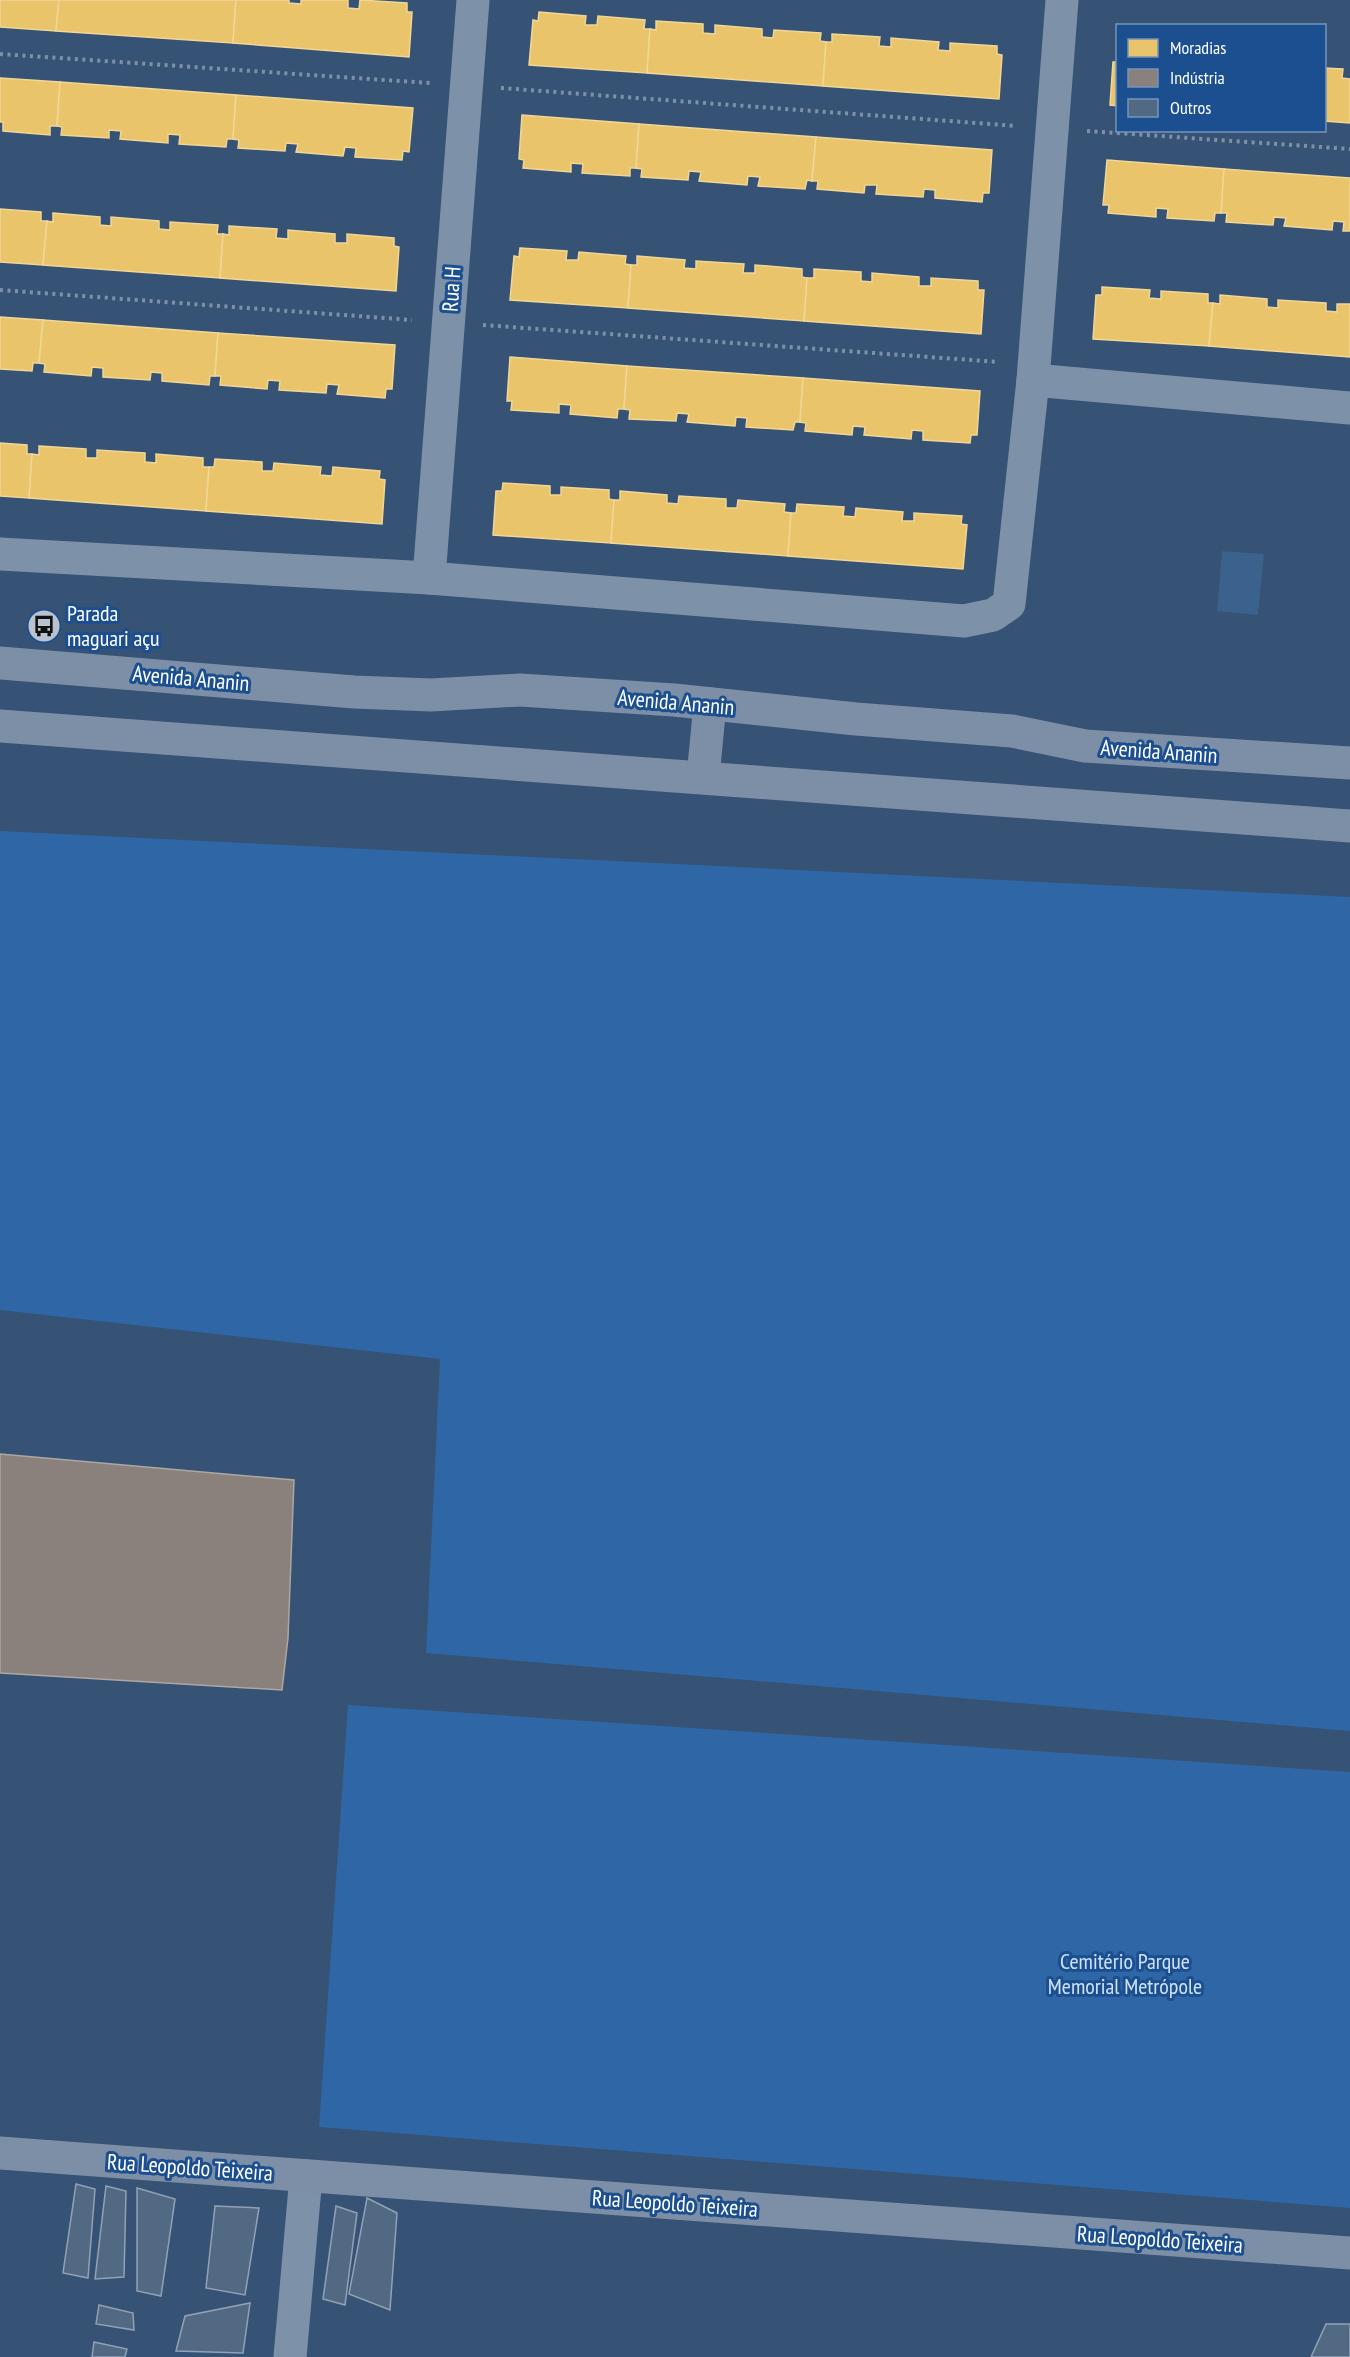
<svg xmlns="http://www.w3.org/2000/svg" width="1350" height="2357" viewBox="0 0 1350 2357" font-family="'PT Sans Narrow',sans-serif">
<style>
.green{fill:#2f66a5}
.water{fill:#3b618d}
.homes{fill:#e9c46a;stroke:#f0d697;stroke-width:1.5}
.industry{fill:#8a817c;stroke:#ada7a3;stroke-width:1.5}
.building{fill:#526984;stroke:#92a2b6;stroke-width:1.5}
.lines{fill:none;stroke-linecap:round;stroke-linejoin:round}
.path{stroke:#7d92a8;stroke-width:4;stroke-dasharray:3 4.5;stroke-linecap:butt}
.minor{stroke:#7d92a8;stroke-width:33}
.major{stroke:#7d8ea7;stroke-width:33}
.labels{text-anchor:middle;stroke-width:6;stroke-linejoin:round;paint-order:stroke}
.street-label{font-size:22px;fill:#fff;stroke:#1b4f8f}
.poi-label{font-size:22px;fill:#fff;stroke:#1b4f8f;text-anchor:start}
.park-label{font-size:22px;fill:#cfe3fa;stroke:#1b4f8f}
</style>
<rect width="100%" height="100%" fill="#365274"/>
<g class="green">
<path d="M0,831L1350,897V1731L426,1653L440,1359L0,1310Z"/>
<path d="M348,1705L1350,1772V2208L319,2127Z"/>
</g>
<path class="water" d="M1222,551L1264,554L1258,615L1217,611Z"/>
<g class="homes">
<path d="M0,0H59L56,31L0,27Z"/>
<path d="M59,0H236L233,43L56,31Z"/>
<path d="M236,0H289V3L301,4V0H348V8L359,9L360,0L407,3V12H412L409,57L233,43Z"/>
<path d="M539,12L586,16L585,25H597L598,16L645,20L644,29H650L647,73L529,65L533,20L538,21Z"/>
<path d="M656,21L703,24V33L715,34V25L762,29V37L773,38L774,30L821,33L820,41L826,42L823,86L647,73L650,29L656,30Z"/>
<path d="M832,34L880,37L879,46L891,47V38L939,42L938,50L950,51V43L997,46V54L1002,55L999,99L823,86L826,42H832Z"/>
<path d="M1113,62H1118V106L1110,105Z"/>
<path d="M1324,68L1343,69L1342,78L1350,79V123L1324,121Z"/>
<path d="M0,78L60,82L57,126H50V135L3,131V122H0Z"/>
<path d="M60,82L236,95L233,139H227L226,147L179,144L180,135L168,134V143L120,139L121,131L109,130V138L61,135L62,127L57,126Z"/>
<path d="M236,95L413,108L409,152L403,151L402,160L355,157L356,148L345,147L343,156L296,152L298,144L286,143L285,151L238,148L239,140L233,139Z"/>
<path d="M522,115L639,124L636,168H630V176L582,173L583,164L571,163V172L523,168L524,160L519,159Z"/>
<path d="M639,124L816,137L812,181L807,180L805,189L758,186L760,177L748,176L747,185L699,181L701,172L689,171L688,180L641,177L642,169L636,168Z"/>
<path d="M816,137L992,150L989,193H983L982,202L935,198V190L924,189L923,197L876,194L877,185H865L864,193L817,189L818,181H812Z"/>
<path d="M1107,160L1224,169L1221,213H1215L1214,221L1167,218L1168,209L1156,208V217L1108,213L1109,205H1103Z"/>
<path d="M1224,169L1350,178V231H1343L1344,222L1333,221L1332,230L1284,226L1286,218L1274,217L1273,225L1226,222L1227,213H1221Z"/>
<path d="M0,209L41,212V221H47L43,265L0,262Z"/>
<path d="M53,213L100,217V225L111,226V217L159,221V229L170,230V222L218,225L217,234H223L220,278L43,265L47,221L53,222Z"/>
<path d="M229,226L277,229L276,238L288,239V230L335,234V243H347V234L394,238V246L399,247L396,291L220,278L223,234L229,235Z"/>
<path d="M520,248L567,251L566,260H578L579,252L626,256L625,264L631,265L628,308L510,300L514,256L519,257Z"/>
<path d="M637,256L685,260L684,268L696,269V261L744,264L743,273H755V265L802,269V277L807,278L804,321L628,308L631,265H637Z"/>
<path d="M814,269L861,272V281L872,282V273L919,277V286H931V278L978,281V290H984L981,334L804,321L807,278H814Z"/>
<path d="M1102,287L1150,290L1149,298L1161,299V291L1208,294V303H1213L1209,346L1093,339L1096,295H1102Z"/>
<path d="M1220,295L1267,299V307L1278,308V300L1326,303V311L1337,312V304H1350V357L1209,346L1213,303L1220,304Z"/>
<path d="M0,317L43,320L39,363H33L32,371L0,369Z"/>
<path d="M43,320L218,333L215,376H210L209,385L162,381V373L151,372L150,380L103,377V368L92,367L91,376L44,372L45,364L39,363Z"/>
<path d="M218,333L395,345L392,389H386L385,398L337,394L339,385L327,384L326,393L279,390L280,381L268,380L267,389L220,385L221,376H215Z"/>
<path d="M510,357L627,366L624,409H618L617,418L570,414L571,405L559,404V413L511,410L512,401H507Z"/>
<path d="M627,366L803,378L800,422H795L793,430L746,427L747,418L736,417L735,426L687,422L689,414L677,413L676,421L629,419L630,410L624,409Z"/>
<path d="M803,378L980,391L977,435H971L970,443L923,440V431L912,430L911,439L864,435L865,427L853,426L852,435L805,431L806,423L800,422Z"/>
<path d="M0,443L27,445V454H32L29,498L0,496Z"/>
<path d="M39,446L86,449V458H97V450L145,453V462L156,463V454L203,458V467H209L206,511L29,498L32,454L39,455Z"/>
<path d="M215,459L262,462V471H273L274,463L321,467L320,475L332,476L333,467L380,471L379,479L385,480L382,524L206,511L209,467H214Z"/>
<path d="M503,483L550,486V495H561V487L609,490V499L614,500L611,543L493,535L496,491H502Z"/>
<path d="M620,491L667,495V503L678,504L679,496L726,499V508H737L738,500L785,504L784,512L791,513L788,556L611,543L614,500H620Z"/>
<path d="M797,504L844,507L843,516L855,517L856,508L903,512L902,521H914V513L962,516L961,524L967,525L963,569L788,556L791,513H796Z"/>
</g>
<path class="industry" d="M0,1454L294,1480L288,1638L282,1690L0,1673Z"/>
<g class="building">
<path d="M76,2184L95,2189L88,2278L63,2273Z"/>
<path d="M106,2186L126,2191L124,2277L95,2279Z"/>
<path d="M137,2188L175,2199L161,2296L137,2291Z"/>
<path d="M367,2198L397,2213L390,2310L349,2294Z"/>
<path d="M215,2206L259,2208L245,2295L206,2288Z"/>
<path d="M336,2206L357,2213L345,2305L323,2299Z"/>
<path d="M250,2303L243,2353L176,2351L185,2316Z"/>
<path d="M99,2305L133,2313L134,2330L96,2324Z"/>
<path d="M1326,2324H1350V2357H1311Z"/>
<path d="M94,2342L127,2349L125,2357H92Z"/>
</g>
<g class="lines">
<g class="path">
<path d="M0,54L430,83"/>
<path d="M501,88L1017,126"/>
<path d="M1087,131L1350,149"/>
<path d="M0,290L412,320"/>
<path d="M483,325L999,362"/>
</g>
<g class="minor">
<path d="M1033,380L1350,408"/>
<path d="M0,554L429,578L964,621L993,615L1009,604L1033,380L1062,0"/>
<path d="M429,578L473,0"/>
<path d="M290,2357L306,2176"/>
</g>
<g class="major">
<path d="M0,663L354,692L431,695L520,690L674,700L856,719L1012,731L1085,746L1350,763"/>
<path d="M0,726L1350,826"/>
<path d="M703,777L710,704"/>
<path d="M0,2153L1350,2253"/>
</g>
</g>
<defs>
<symbol id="bus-disc" viewBox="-11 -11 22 22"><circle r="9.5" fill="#b9c2ce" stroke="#1b4f8f"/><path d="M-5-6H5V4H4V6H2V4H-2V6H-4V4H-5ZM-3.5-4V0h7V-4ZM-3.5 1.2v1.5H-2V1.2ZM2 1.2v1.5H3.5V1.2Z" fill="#111"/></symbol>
</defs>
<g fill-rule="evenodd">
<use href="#bus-disc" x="25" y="607" width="38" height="38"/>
</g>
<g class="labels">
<g class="street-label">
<text transform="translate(451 289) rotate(-86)" y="8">Rua H</text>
<text transform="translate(191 678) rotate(5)" y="8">Avenida Ananin</text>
<text transform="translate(676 702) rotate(5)" y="8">Avenida Ananin</text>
<text transform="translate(1159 751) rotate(4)" y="8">Avenida Ananin</text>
<text transform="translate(190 2167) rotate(4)" y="8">Rua Leopoldo Teixeira</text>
<text transform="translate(675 2203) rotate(4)" y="8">Rua Leopoldo Teixeira</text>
<text transform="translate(1160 2239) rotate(4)" y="8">Rua Leopoldo Teixeira</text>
</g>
<g class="poi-label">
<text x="67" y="621">Parada<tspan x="67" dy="25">maguari açu</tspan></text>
</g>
<g class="park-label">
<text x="1125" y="1969">Cemitério Parque<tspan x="1125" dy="25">Memorial Metrópole</tspan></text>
</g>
</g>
<rect x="1116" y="24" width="210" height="108" fill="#1b4f8f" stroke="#7695bc" stroke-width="1.5"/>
<rect x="1128" y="39" width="30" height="18" fill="#e9c46a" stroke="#7695bc" stroke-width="1.5"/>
<text x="1170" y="54" font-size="18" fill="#ffffff">Moradias</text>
<rect x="1128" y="69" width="30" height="18" fill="#8a817c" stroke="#7695bc" stroke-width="1.5"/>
<text x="1170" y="84" font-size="18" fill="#ffffff">Indústria</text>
<rect x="1128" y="99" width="30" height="18" fill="#526984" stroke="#7695bc" stroke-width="1.5"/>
<text x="1170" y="114" font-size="18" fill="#ffffff">Outros</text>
</svg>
